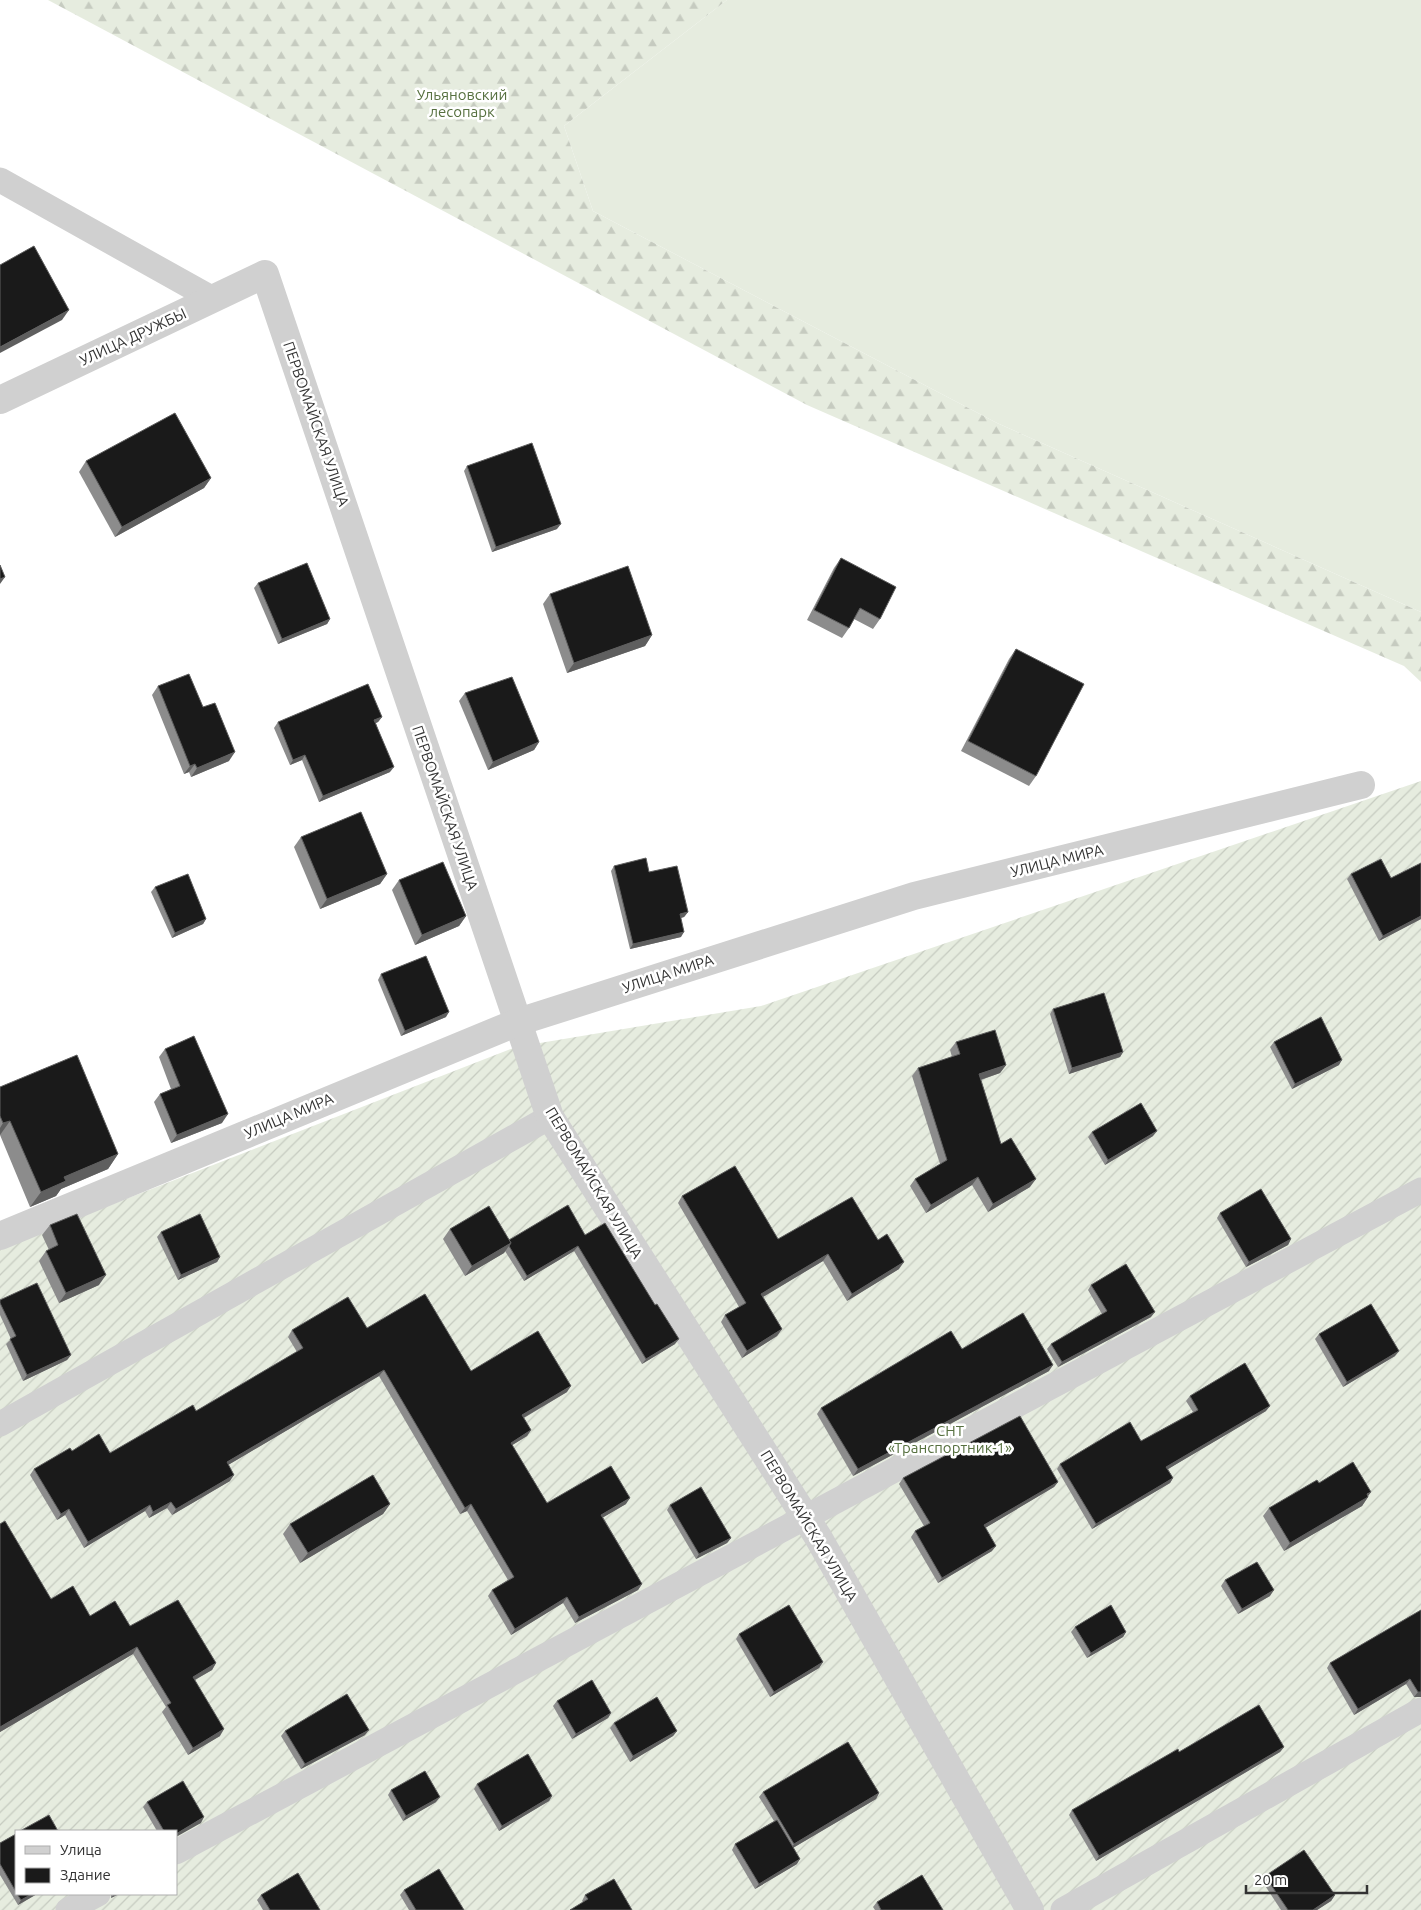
<svg xmlns="http://www.w3.org/2000/svg" width="1421" height="1910" viewBox="0 0 1421 1910" font-family="Ubuntu,sans-serif">
<style>
.grass{fill:#e6ecdf}
.forest{fill:url(#forest-firs)}
.garden{fill:url(#garden-furrows);fill-rule:evenodd}
.lines{fill:none;stroke-linecap:round;stroke-linejoin:round}
.service{stroke:#d0d0d0;stroke-width:25}
.minor{stroke:#d0d0d0;stroke-width:28}
.wall{fill:#8c8c8c}
.shaded-wall{fill:#5f5f5f}
.building{fill:#1a1a1a;stroke:#5f5f5f}
.labels{text-anchor:middle;stroke-width:5;stroke-linejoin:round;paint-order:stroke}
.park-label{font-size:15px;fill:#56703f;stroke:#fff}
.street-label{font-size:15px;fill:#333;stroke:#fff}
</style>
<defs>
<pattern id="forest-firs" width="22" height="20" patternUnits="userSpaceOnUse" patternTransform="scale(1.25)"><rect width="22" height="20" fill="#e6ecdf"/><path d="M5 1l3.5 6h-7zM16 11l3.5 6h-7z" fill="#c6cbc0"/></pattern>
<pattern id="garden-furrows" width="10" height="10" patternUnits="userSpaceOnUse" patternTransform="scale(1.25)"><rect width="10" height="10" fill="#e6ecdf"/><path d="M-1 1l2-2M0 10L10 0M9 11l2-2" fill="none" stroke="#c6cbc0"/></pattern>
</defs>
<rect width="100%" height="100%" fill="#fff"/>
<path class="grass" d="M727,0H1421V612L997,423L593,211L564,126Z"/>
<path class="forest" d="M48,0H727L564,126L593,211L997,423L1421,612V682L1404,666L807,405Z"/>
<path class="garden" d="M1421,781V1910H0V1248L516,1047L761,1006ZM16,1831H176V1894H16Z"/>
<g class="lines">
<g class="service">
<path d="M0,180L213,299"/>
<path d="M0,1424L550,1117"/>
<path d="M176,1852L1421,1190"/>
<path d="M68,1910L98,1894"/>
<path d="M1063,1910L1421,1710"/>
</g>
<g class="minor">
<path d="M0,400L265,274L550,1117L818,1537L1030,1910"/>
<path d="M0,1236L518,1022L914,896L1361,785"/>
</g>
</g>
<g class="wall">
<path d="M86,461L211,478L204,488L115,537L79,472Z"/>
<path d="M467,466L557,529L492,552L464,471Z"/>
<path d="M841,558L880,619L873,629L854,619L849,628L842,638L807,620L834,568Z"/>
<path d="M258,583L330,619L327,624L278,644L254,588Z"/>
<path d="M550,594L652,635L645,646L567,673L543,604Z"/>
<path d="M1016,649L1036,776L1029,786L961,751L1009,659Z"/>
<path d="M158,686L203,707L229,761L191,777L189,772L184,774L152,695Z"/>
<path d="M465,693L539,742L534,750L488,770L459,701Z"/>
<path d="M382,717L378,722L376,723L390,772L319,802L302,760L290,765L274,728L278,722Z"/>
<path d="M301,837L387,874L380,884L320,909L294,847Z"/>
<path d="M614,866L649,872L688,912L684,917L681,918V937L630,949L611,871Z"/>
<path d="M1351,874L1391,878L1421,919L1379,941L1347,879Z"/>
<path d="M399,880L466,916L459,926L415,945L392,890Z"/>
<path d="M155,887L206,919L203,924L172,938L151,892Z"/>
<path d="M381,974L446,1017L401,1036L378,980Z"/>
<path d="M1053,1009L1123,1052L1120,1057L1069,1074L1050,1014Z"/>
<path d="M956,1042L1006,1065L1000,1073L981,1080L1001,1144L1030,1187L988,1212L972,1185L926,1213L910,1186L915,1179L940,1164L912,1076L918,1068L952,1057L950,1050Z"/>
<path d="M1274,1042L1339,1065L1292,1089L1270,1047Z"/>
<path d="M165,1049L222,1123L171,1143L154,1102L160,1094L171,1089L159,1057Z"/>
<path d="M0,1087L118,1154L108,1169L61,1189L56,1196L30,1207L0,1135Z"/>
<path d="M1092,1132L1153,1136L1105,1165L1088,1137Z"/>
<path d="M682,1196L778,1239L878,1240L899,1269L847,1301L823,1261L763,1297L782,1329L777,1336L742,1358L721,1322L725,1315L739,1307L678,1203Z"/>
<path d="M1220,1213L1291,1239L1288,1245L1246,1267L1217,1218Z"/>
<path d="M50,1225L99,1285L59,1303L39,1261L46,1251L49,1250L42,1235Z"/>
<path d="M450,1229L509,1240L585,1235L675,1344L642,1364L574,1251L524,1281L505,1251L504,1253L465,1276L443,1239Z"/>
<path d="M161,1232L220,1257L217,1262L178,1280L157,1237Z"/>
<path d="M1091,1285L1151,1317L1058,1367L1047,1349L1051,1344L1102,1314L1088,1290Z"/>
<path d="M0,1300L71,1355L67,1360L23,1381L6,1344L11,1339L0,1315Z"/>
<path d="M367,1328L471,1371L567,1392L524,1418L531,1430L527,1436L512,1445L547,1503L626,1504L603,1517L642,1584L638,1590L575,1623L563,1603L511,1635L488,1596L492,1590L508,1580L467,1511L460,1514L379,1376L228,1465L230,1481L172,1515L167,1508L149,1518L145,1511L84,1548L65,1515L57,1520L30,1475L34,1469L72,1451L110,1453L196,1411L297,1352L288,1337L292,1330Z"/>
<path d="M1319,1334L1395,1356L1343,1387L1315,1339Z"/>
<path d="M962,1349L1049,1371L853,1476L817,1414L821,1408Z"/>
<path d="M1190,1396L1266,1411L1168,1469L1173,1478L1170,1483L1092,1529L1057,1469L1060,1464L1141,1441L1193,1412L1186,1401Z"/>
<path d="M903,1478L1058,1482L1054,1487L985,1528L992,1551L938,1583L911,1537L915,1531L924,1526L899,1484Z"/>
<path d="M1319,1483L1368,1496V1497L1362,1506L1284,1551L1263,1516L1269,1508Z"/>
<path d="M390,1504L383,1514L300,1563L283,1534L290,1524Z"/>
<path d="M670,1505L731,1538L727,1543L696,1559L667,1510Z"/>
<path d="M0,1524L51,1599L90,1616L130,1626L216,1663L212,1670L195,1680L220,1736L188,1755L162,1712L166,1707L133,1654L0,1732Z"/>
<path d="M1225,1580L1270,1596L1238,1614L1221,1586Z"/>
<path d="M1421,1610V1697H1414L1406,1684L1354,1715L1327,1668L1330,1663Z"/>
<path d="M1075,1627L1126,1632L1123,1637L1087,1658L1071,1632Z"/>
<path d="M739,1634L823,1662L819,1668L770,1697L736,1639Z"/>
<path d="M557,1701L611,1713L608,1718L572,1739L553,1706Z"/>
<path d="M614,1723L677,1731L673,1736L630,1762L610,1728Z"/>
<path d="M285,1731L365,1735L301,1769L281,1736Z"/>
<path d="M1284,1747L1280,1752L1096,1861L1069,1815L1072,1810L1179,1752Z"/>
<path d="M477,1784L552,1796L549,1801L499,1831L474,1789Z"/>
<path d="M391,1790L436,1802L403,1821L388,1795Z"/>
<path d="M763,1792L879,1793L876,1799L793,1848L797,1864L755,1889L732,1850L735,1844L774,1821L759,1797Z"/>
<path d="M147,1802L201,1823L176,1831H157L143,1807Z"/>
<path d="M16,1834V1894H37L18,1905L0,1875V1843Z"/>
<path d="M1265,1876L1335,1895L1331,1901L1317,1910H1281L1262,1881Z"/>
<path d="M404,1890L464,1910H409L400,1895Z"/>
<path d="M111,1894H119L111,1898Z"/>
<path d="M261,1895L320,1910H263L257,1900Z"/>
<path d="M585,1895L632,1910L583,1902L582,1901Z"/>
<path d="M877,1902L943,1910H875L873,1907Z"/>
</g>
<g class="shaded-wall">
<path d="M69,310L62,320L0,353V347Z"/>
<path d="M211,478L204,488L115,537L122,527Z"/>
<path d="M561,524L557,529L492,552L496,547Z"/>
<path d="M5,577L0,584V579Z"/>
<path d="M330,619L327,624L278,644L282,639Z"/>
<path d="M652,635L645,646L567,673L574,663Z"/>
<path d="M382,717L378,722L371,725L374,720Z"/>
<path d="M539,742L534,750L488,770L493,762Z"/>
<path d="M235,752L229,761L191,777L197,768Z"/>
<path d="M305,755L302,760L290,765L293,760Z"/>
<path d="M195,764L189,772L184,774L190,766Z"/>
<path d="M394,767L390,772L319,802L323,796Z"/>
<path d="M387,874L380,884L320,909L327,899Z"/>
<path d="M688,912L684,917L676,919L680,914Z"/>
<path d="M466,916L459,926L415,945L422,935Z"/>
<path d="M1421,916V919L1379,941L1383,936Z"/>
<path d="M206,919L203,924L172,938L175,933Z"/>
<path d="M684,932L681,937L630,949L633,944Z"/>
<path d="M449,1012L446,1017L401,1036L405,1031Z"/>
<path d="M1123,1052L1120,1057L1069,1074L1072,1068Z"/>
<path d="M1342,1060L1339,1065L1292,1089L1295,1084Z"/>
<path d="M1006,1065L1000,1073L974,1082L979,1074Z"/>
<path d="M228,1114L222,1123L171,1143L177,1135Z"/>
<path d="M10,1121L0,1135V1128L3,1123Z"/>
<path d="M1157,1131L1153,1136L1105,1165L1108,1160Z"/>
<path d="M118,1154L108,1169L61,1189L56,1196L30,1207L41,1192L64,1177Z"/>
<path d="M978,1177L972,1185L926,1213L931,1205Z"/>
<path d="M1036,1179L1030,1187L988,1212L993,1204Z"/>
<path d="M1291,1239L1288,1245L1246,1267L1249,1262Z"/>
<path d="M511,1243L504,1253L465,1276L472,1266Z"/>
<path d="M578,1246L574,1251L524,1281L527,1276Z"/>
<path d="M828,1254L823,1261L756,1301L761,1294Z"/>
<path d="M220,1257L217,1262L178,1280L181,1275Z"/>
<path d="M904,1262L899,1269L847,1301L852,1294Z"/>
<path d="M106,1275L99,1285L59,1303L66,1293Z"/>
<path d="M1155,1312L1151,1317L1058,1367L1062,1362Z"/>
<path d="M782,1329L777,1336L742,1358L747,1351Z"/>
<path d="M679,1339L675,1344L642,1364L646,1359Z"/>
<path d="M1399,1351L1395,1356L1343,1387L1347,1382Z"/>
<path d="M71,1355L67,1360L23,1381L27,1375Z"/>
<path d="M1053,1365L1049,1371L853,1476L858,1469Z"/>
<path d="M384,1370L379,1376L223,1468L227,1462Z"/>
<path d="M571,1386L567,1392L518,1421L522,1415Z"/>
<path d="M1270,1406L1266,1411L1163,1472L1166,1467Z"/>
<path d="M531,1430L527,1436L506,1449L511,1443Z"/>
<path d="M234,1475L230,1481L172,1515L176,1509Z"/>
<path d="M1173,1478L1170,1483L1092,1529L1096,1524Z"/>
<path d="M1058,1482L1054,1487L980,1531L984,1525Z"/>
<path d="M1371,1492L1366,1499L1368,1497L1362,1506L1284,1551L1290,1543Z"/>
<path d="M630,1498L626,1504L597,1521L601,1515Z"/>
<path d="M171,1502L167,1508L149,1518L153,1512Z"/>
<path d="M390,1504L383,1514L300,1563L308,1553Z"/>
<path d="M471,1504L467,1511L460,1514L465,1508Z"/>
<path d="M150,1505L145,1511L84,1548L88,1542Z"/>
<path d="M69,1509L65,1515L57,1520L61,1514Z"/>
<path d="M731,1538L727,1543L696,1559L699,1554Z"/>
<path d="M996,1546L992,1551L938,1583L942,1578Z"/>
<path d="M642,1584L638,1590L575,1623L579,1617Z"/>
<path d="M1274,1590L1270,1596L1238,1614L1242,1609Z"/>
<path d="M567,1597L563,1603L511,1635L515,1629Z"/>
<path d="M1126,1632L1123,1637L1087,1658L1091,1653Z"/>
<path d="M137,1647L133,1654L0,1732V1727Z"/>
<path d="M823,1662L819,1668L770,1697L774,1692Z"/>
<path d="M216,1663L212,1670L189,1683L193,1677Z"/>
<path d="M1410,1679L1406,1684L1354,1715L1358,1709Z"/>
<path d="M1418,1692H1421V1697H1414Z"/>
<path d="M611,1713L608,1718L572,1739L576,1734Z"/>
<path d="M224,1729L220,1736L188,1755L193,1748Z"/>
<path d="M369,1730L365,1735L301,1769L305,1764Z"/>
<path d="M677,1731L673,1736L630,1762L633,1756Z"/>
<path d="M1284,1747L1280,1752L1096,1861L1099,1856Z"/>
<path d="M879,1793L876,1799L791,1849L794,1844Z"/>
<path d="M552,1796L549,1801L499,1831L502,1826Z"/>
<path d="M440,1797L436,1802L403,1821L406,1816Z"/>
<path d="M204,1817L201,1823L176,1837V1834Z"/>
<path d="M800,1859L797,1864L755,1889L759,1884Z"/>
<path d="M32,1894H37L18,1905L21,1900Z"/>
<path d="M114,1894H119L111,1898Z"/>
<path d="M1335,1895L1331,1901L1317,1910H1313Z"/>
</g>
<g class="building">
<path d="M34,246L69,310L0,347V265Z"/>
<path d="M175,413L211,478L122,527L86,461Z"/>
<path d="M532,443L561,524L496,547L467,466Z"/>
<path d="M841,558L896,587L880,619L860,608L849,628L814,610Z"/>
<path d="M307,563L330,619L282,639L258,583Z"/>
<path d="M0,565L5,577L0,579Z"/>
<path d="M628,566L652,635L574,663L550,594Z"/>
<path d="M1016,649L1084,684L1036,776L968,741Z"/>
<path d="M189,674L203,707L215,703L235,752L197,768L195,764L190,766L158,686Z"/>
<path d="M512,677L539,742L493,762L465,693Z"/>
<path d="M368,684L382,717L374,720L394,767L323,796L305,755L293,760L278,722Z"/>
<path d="M361,812L387,874L327,899L301,837Z"/>
<path d="M646,858L649,872L677,866L688,912L680,914L684,932L633,944L614,866Z"/>
<path d="M1381,859L1391,878L1421,863V916L1383,936L1351,874Z"/>
<path d="M443,862L466,916L422,935L399,880Z"/>
<path d="M188,874L206,919L175,933L155,887Z"/>
<path d="M426,956L449,1012L405,1031L381,974Z"/>
<path d="M1104,993L1123,1052L1072,1068L1053,1009Z"/>
<path d="M1321,1017L1342,1060L1295,1084L1274,1042Z"/>
<path d="M995,1030L1006,1065L979,1074L1001,1144L1011,1138L1036,1179L993,1204L978,1177L931,1205L915,1179L947,1160L918,1068L960,1054L956,1042Z"/>
<path d="M194,1036L228,1114L177,1135L160,1094L180,1086L165,1049Z"/>
<path d="M77,1055L118,1154L64,1177L66,1181L41,1192L10,1121L3,1123L0,1116V1087Z"/>
<path d="M1141,1103L1157,1131L1108,1160L1092,1132Z"/>
<path d="M735,1166L778,1239L852,1197L878,1240L887,1234L904,1262L852,1294L828,1254L761,1294L782,1329L747,1351L725,1315L746,1303L682,1196Z"/>
<path d="M1261,1189L1291,1239L1249,1262L1220,1213Z"/>
<path d="M568,1205L585,1235L605,1223L655,1305L657,1304L679,1339L646,1359L578,1246L527,1276L509,1246L511,1243L509,1240Z"/>
<path d="M489,1206L511,1243L472,1266L450,1229Z"/>
<path d="M77,1214L106,1275L66,1293L46,1251L58,1245L50,1225Z"/>
<path d="M200,1214L220,1257L181,1275L161,1232Z"/>
<path d="M1126,1264L1155,1312L1062,1362L1051,1344L1107,1311L1091,1285Z"/>
<path d="M37,1283L71,1355L27,1375L10,1339L16,1336L0,1303V1300Z"/>
<path d="M425,1294L471,1371L538,1331L571,1386L522,1415L531,1430L511,1443L547,1503L611,1466L630,1498L601,1515L642,1584L579,1617L567,1597L515,1629L492,1590L514,1577L471,1504L465,1508L384,1370L227,1462L234,1475L176,1509L171,1502L153,1512L150,1505L88,1542L69,1509L61,1514L34,1469L70,1448L72,1451L99,1434L110,1453L193,1405L196,1411L303,1348L292,1330L348,1297L367,1328Z"/>
<path d="M1371,1304L1399,1351L1347,1382L1319,1334Z"/>
<path d="M1023,1313L1053,1365L858,1469L821,1408L951,1331L962,1349Z"/>
<path d="M1245,1363L1270,1406L1166,1467L1173,1478L1096,1524L1060,1464L1130,1422L1141,1441L1198,1410L1190,1396Z"/>
<path d="M1020,1416L1058,1482L984,1525L996,1546L942,1578L915,1531L930,1523L903,1478Z"/>
<path d="M1353,1462L1371,1492L1367,1494L1368,1497L1290,1543L1269,1508L1317,1480L1319,1483Z"/>
<path d="M373,1475L390,1504L308,1553L290,1524Z"/>
<path d="M701,1487L731,1538L699,1554L670,1505Z"/>
<path d="M5,1521L51,1599L73,1586L90,1616L115,1601L130,1626L178,1600L216,1663L193,1677L224,1729L193,1748L167,1705L171,1703L137,1647L0,1727V1524Z"/>
<path d="M1257,1562L1274,1590L1242,1609L1225,1580Z"/>
<path d="M789,1605L823,1662L774,1692L739,1634Z"/>
<path d="M1111,1605L1126,1632L1091,1653L1075,1627Z"/>
<path d="M1421,1610V1692H1418L1410,1679L1358,1709L1330,1663Z"/>
<path d="M592,1680L611,1713L576,1734L557,1701Z"/>
<path d="M347,1694L369,1730L305,1764L285,1731Z"/>
<path d="M657,1697L677,1731L633,1756L614,1723Z"/>
<path d="M1259,1705L1284,1747L1099,1856L1072,1810L1178,1749L1179,1752Z"/>
<path d="M848,1742L879,1793L794,1844L763,1792Z"/>
<path d="M528,1754L552,1796L502,1826L477,1784Z"/>
<path d="M425,1771L440,1797L406,1816L391,1790Z"/>
<path d="M183,1781L204,1817L176,1834V1831H164L147,1802Z"/>
<path d="M49,1815L58,1831H20Z"/>
<path d="M777,1820L800,1859L759,1884L735,1844Z"/>
<path d="M16,1834V1892L0,1864V1843Z"/>
<path d="M1304,1850L1335,1895L1313,1910H1288L1265,1876Z"/>
<path d="M439,1869L464,1910H416L404,1890Z"/>
<path d="M298,1873L320,1910H270L261,1895Z"/>
<path d="M922,1875L943,1910H881L877,1902Z"/>
<path d="M614,1879L632,1910H570L588,1899L585,1895Z"/>
<path d="M17,1894H32L21,1900Z"/>
</g>
<g class="labels">
<g class="park-label">
<text x="462" y="100">Ульяновский<tspan x="462" dy="17">лесопарк</tspan></text>
<text x="950" y="1436">СНТ<tspan x="950" dy="17">«Транспортник-1»</tspan></text>
</g>
<g class="street-label">
<text transform="translate(133 337) rotate(-25)" y="5">УЛИЦА ДРУЖБЫ</text>
<text transform="translate(316 424) rotate(71)" y="5">ПЕРВОМАЙСКАЯ УЛИЦА</text>
<text transform="translate(445 808) rotate(71)" y="5">ПЕРВОМАЙСКАЯ УЛИЦА</text>
<text transform="translate(1057 861) rotate(-14)" y="5">УЛИЦА МИРА</text>
<text transform="translate(668 974) rotate(-18)" y="5">УЛИЦА МИРА</text>
<text transform="translate(289 1116) rotate(-23)" y="5">УЛИЦА МИРА</text>
<text transform="translate(594 1183) rotate(59)" y="5">ПЕРВОМАЙСКАЯ УЛИЦА</text>
<text transform="translate(809 1526) rotate(59)" y="5">ПЕРВОМАЙСКАЯ УЛИЦА</text>
</g>
</g>
<rect x="15" y="1830" width="162" height="65" fill="#ffffff" stroke="#adadad"/>
<rect x="25" y="1846" width="25" height="8" fill="#d0d0d0" stroke="#adadad"/>
<text x="60" y="1855" font-size="15" fill="#333333">Улица</text>
<rect x="25" y="1868" width="25" height="15" fill="#1a1a1a" stroke="#adadad"/>
<text x="60" y="1880" font-size="15" fill="#333333">Здание</text>
<path d="M1246 1885v8h121v-8" fill="none" stroke="#333333" stroke-width="2.5"/>
<text x="1254" y="1885" font-size="15" fill="#333333" stroke="#ffffff" stroke-width="4" paint-order="stroke">20 m</text>
</svg>
